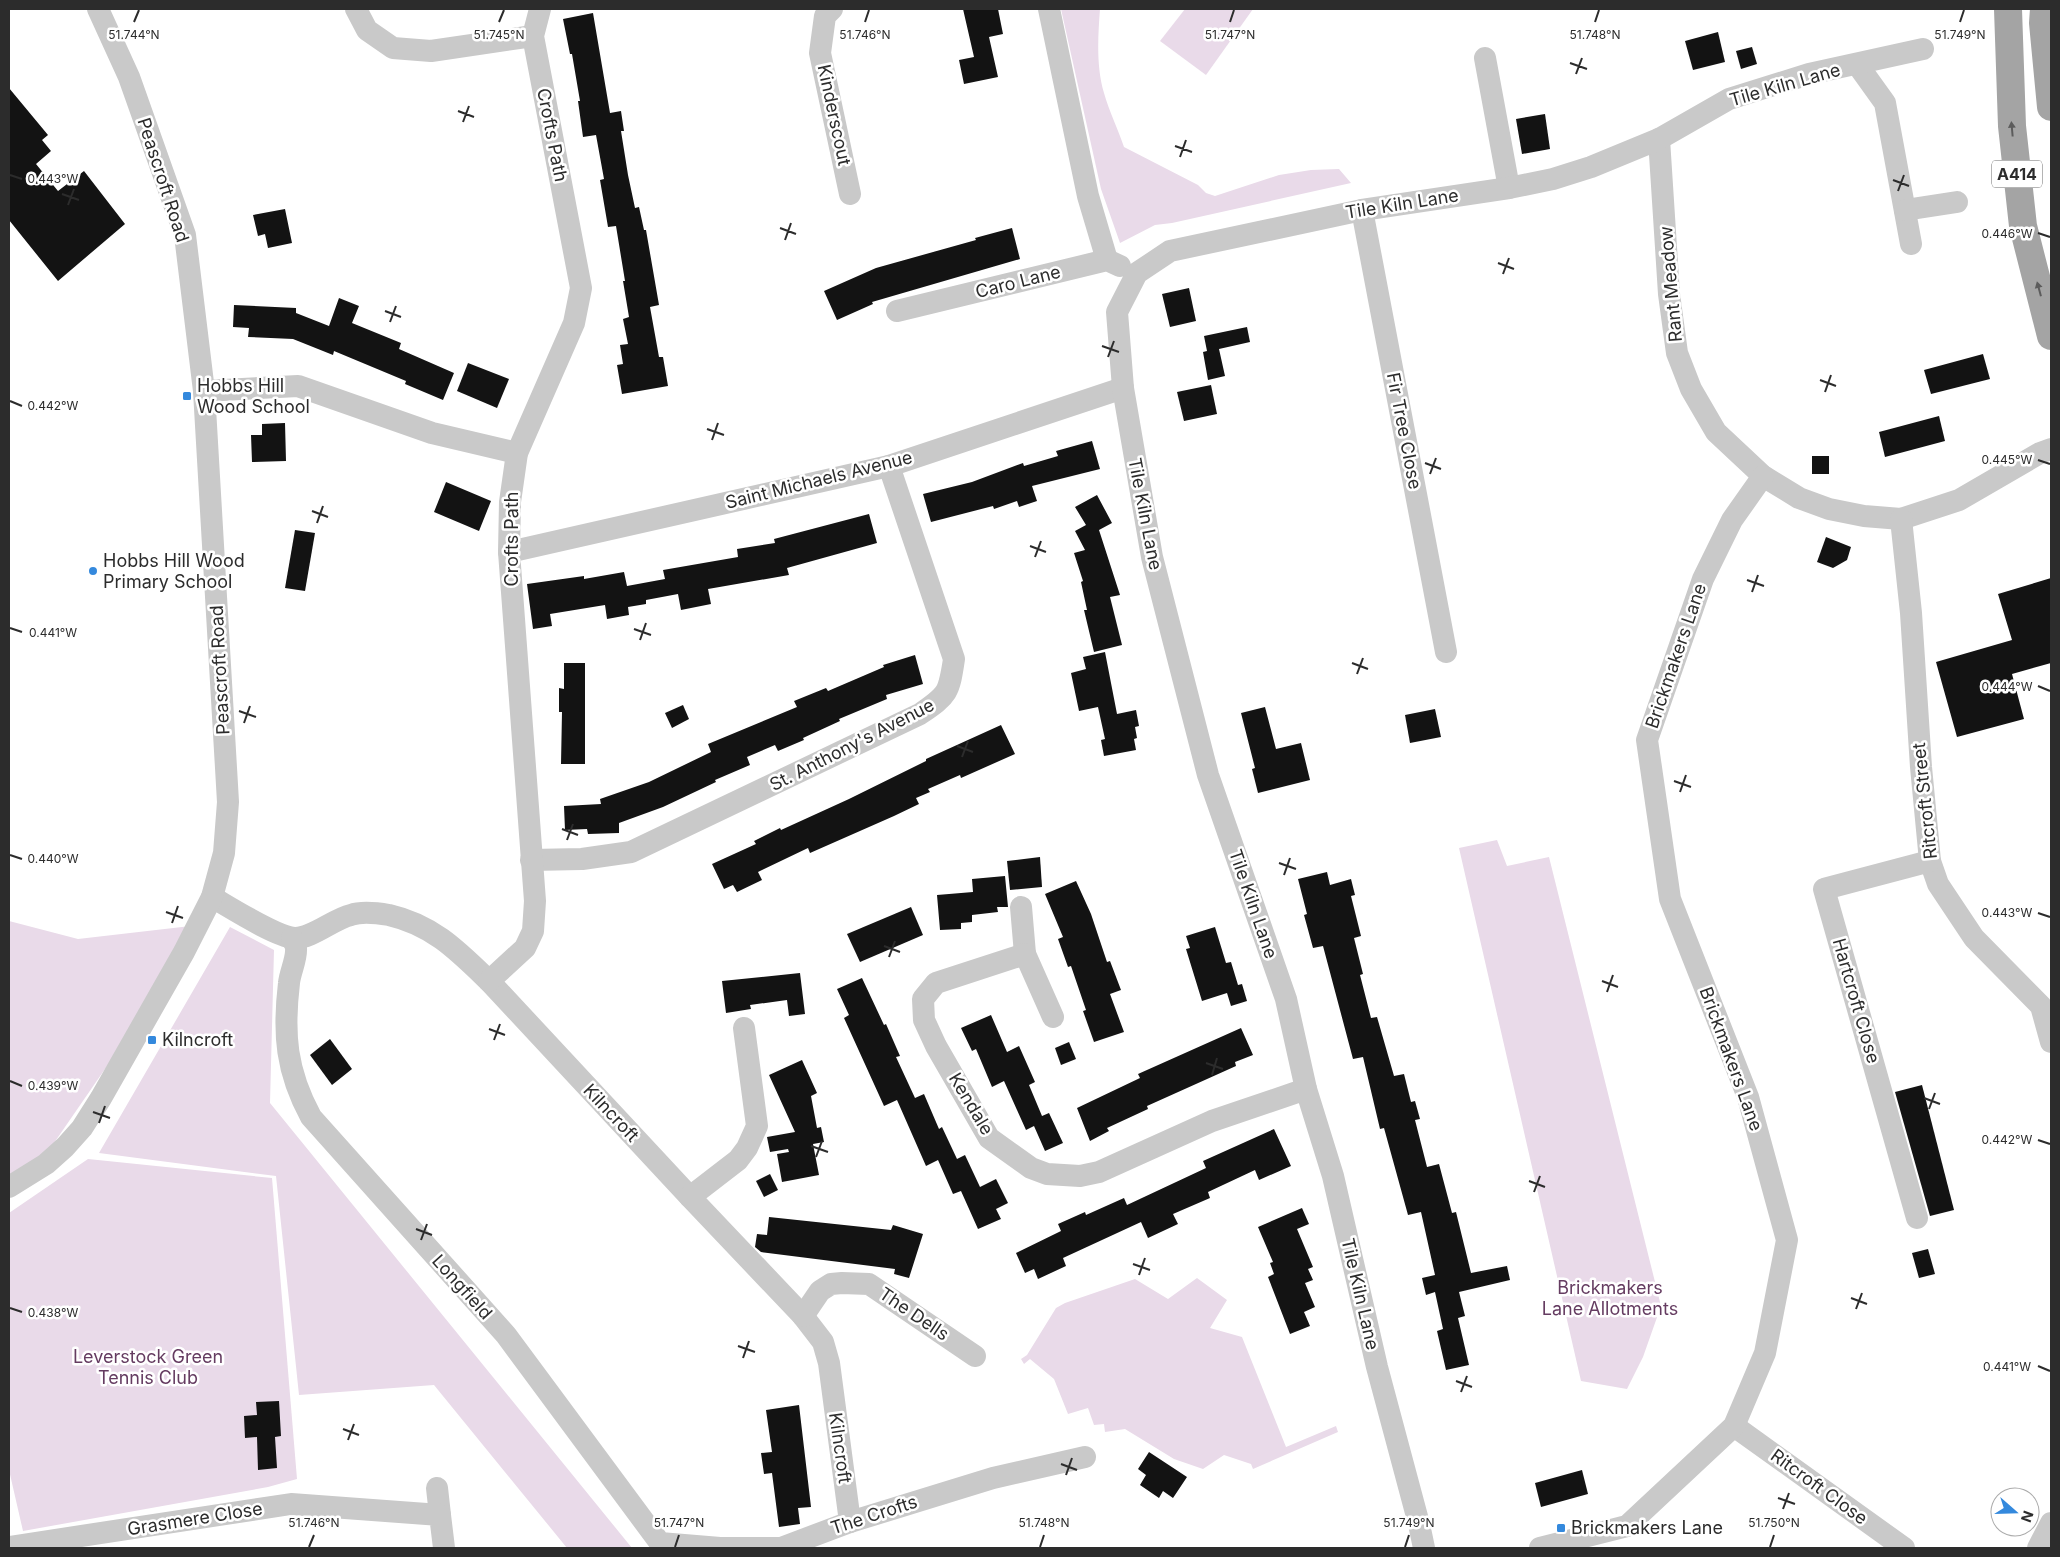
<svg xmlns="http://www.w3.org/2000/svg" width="2060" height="1557" viewBox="0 0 2060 1557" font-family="Inter,sans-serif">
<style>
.green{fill:#e9dae9}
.building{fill:#131313}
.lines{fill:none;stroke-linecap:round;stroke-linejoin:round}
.minor{stroke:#c9c9c9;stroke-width:22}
.major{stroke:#a4a4a4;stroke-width:28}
.oneway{fill:#5c5c5c}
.ticks{fill:none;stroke:#2c2c2c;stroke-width:2}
.poi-dot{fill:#3489dd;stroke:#fff;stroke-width:2}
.labels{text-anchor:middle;stroke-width:5;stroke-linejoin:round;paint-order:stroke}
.shield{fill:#fff;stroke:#6b6b6b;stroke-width:1}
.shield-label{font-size:16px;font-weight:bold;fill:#2c2c2c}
.street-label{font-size:18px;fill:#2c2c2c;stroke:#fff}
.poi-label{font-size:18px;fill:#2c2c2c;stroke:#fff;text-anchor:start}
.park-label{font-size:18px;fill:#653c61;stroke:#fff}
.ticks-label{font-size:12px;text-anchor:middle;fill:#2c2c2c;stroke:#fff;stroke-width:5;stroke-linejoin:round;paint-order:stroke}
</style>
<rect width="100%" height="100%" fill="#fff"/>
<g class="green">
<path d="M1061,9H1100C1098,36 1096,66 1104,93C1109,111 1118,129 1124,147L1198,185L1206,193L1215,196L1279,175L1311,170L1339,169L1351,183L1172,223L1155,225L1120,243L1101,189Z"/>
<path d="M1185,9H1253L1206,75L1160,41Z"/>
<path d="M1497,840L1507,866L1549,857L1661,1306L1643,1357L1627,1389L1581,1381L1459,848Z"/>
<path d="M9,921L78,939L208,924L127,1037L45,1156L9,1182Z"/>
<path d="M230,927L274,950L270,1103L632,1548H567L434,1385L299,1395L276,1176L99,1153Z"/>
<path d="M88,1159L272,1178L297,1479L268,1487L23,1531L9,1470V1213Z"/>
<path d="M1197,1278L1227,1300L1210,1328L1242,1337L1286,1447L1336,1426L1338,1432L1253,1469L1251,1464L1224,1455L1203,1469L1174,1459L1125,1429L1105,1432L1104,1424L1094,1425L1088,1408L1068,1414L1054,1379L1030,1359L1024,1364L1021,1359L1027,1355L1056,1308L1065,1303L1135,1279L1168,1299Z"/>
</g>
<g class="building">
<path d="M963,9H998L1003,34L989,37L998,77L964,84L959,60L974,57Z"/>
<path d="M593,13L610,113L621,111L624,131H621L628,175L635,208L639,207L644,230H646L659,305L650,307L659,357H663L668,386L622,394L617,365L623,364L620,345L628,344L623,319L629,317L623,281H625L616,226L608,227L600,180L604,179L596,135L583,137L578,101H580L572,54H570L563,19Z"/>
<path d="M1718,32L1725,62L1693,70L1685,41Z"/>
<path d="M1752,47L1757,64L1741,69L1736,51Z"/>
<path d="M9,88L48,135L42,140L51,151L36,164L58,191L84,171L125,224L58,281L9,220Z"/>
<path d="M1545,114L1550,149L1522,154L1516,119Z"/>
<path d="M285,209L292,243L268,248L265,234L258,236L253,215Z"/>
<path d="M1012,228L1020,259L872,302L873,304L837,320L824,291L876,268L976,240L975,238Z"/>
<path d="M1189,288L1196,321L1170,327L1162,294Z"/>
<path d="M339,298L359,306L352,323L401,343L399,349L454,373L443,400L405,384L406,381L334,351L333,355L293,339L248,337L249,328L233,327L234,305L296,308V313L329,326Z"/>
<path d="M1247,327L1250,342L1219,349L1225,376L1208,380L1203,352L1207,351L1204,336Z"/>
<path d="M1983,354L1990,379L1931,394L1924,370Z"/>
<path d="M468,363L509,379L497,408L457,391Z"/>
<path d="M1211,385L1217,414L1184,421L1177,392Z"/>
<path d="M1939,416L1945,441L1885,457L1879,432Z"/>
<path d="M285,423L286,461L252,462L251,435H262V424Z"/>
<path d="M1092,441L1100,469L1032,486L1037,501L1019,507L1017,501L994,509L993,506L931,522L923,494L972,482L1023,463L1024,466L1058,456L1056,451Z"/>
<rect x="1812" y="456" width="17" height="18"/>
<path d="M446,482L491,501L479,531L434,512Z"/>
<path d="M1097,495L1112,523L1099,530L1120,595L1110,597L1122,645L1094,652L1084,610H1087L1081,582L1083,581L1074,553L1085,550L1075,531L1086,525L1075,507Z"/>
<path d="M869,514L877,543L787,568L789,575L708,589L711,604L681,610L678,594L646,600V604L628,607L629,615L607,619L605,605L550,614L552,626L533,629L527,584L584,576V579L624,572L627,586L665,579L663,570L738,557L737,549L775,543L774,539Z"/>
<path d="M295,530L315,533L305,591L285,588Z"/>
<path d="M1826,537L1851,547L1847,560L1833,568L1817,562Z"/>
<path d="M2051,578V663L2012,674L2024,719L1957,737L1936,662L2012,640L1998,594Z"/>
<path d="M1105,652L1117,714L1136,710L1139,726L1135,727L1137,738L1134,739L1136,750L1104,756L1101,740L1105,739L1098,707L1079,711L1071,673L1086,669L1083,657Z"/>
<path d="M915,655L923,684L886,695L887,699L839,719L840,721L803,738L804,740L778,751L775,745L747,757L750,765L715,780L716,782L663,807L619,823V833L588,834L587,829L565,830L564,806L601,804L600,799L649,782L711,752L708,744L797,707L794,701L826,688L828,691L884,667L883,665Z"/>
<path d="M564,663H585V764H561L562,712H559V688L564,689Z"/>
<path d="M683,705L689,719L672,728L665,713Z"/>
<path d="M1265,707L1276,749L1301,743L1310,780L1258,793L1252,769L1255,768L1241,713Z"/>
<path d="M1435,709L1441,737L1410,743L1405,715Z"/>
<path d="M1001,725L1015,754L961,778L960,775L928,789L930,792L916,798L919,804L894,816L810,853L808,848L758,872L762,880L737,892L733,885L724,889L712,864L756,844L754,841L780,828L781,830L849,799L926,761V759Z"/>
<path d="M1040,857L1042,887L1010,890L1007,861Z"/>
<path d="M1327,872L1330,885L1351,879L1355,895L1351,896L1361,936L1354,938L1363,974L1360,975L1371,1018L1377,1017L1394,1076L1404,1074L1411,1102L1415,1101L1420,1119L1415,1120L1427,1167L1439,1164L1452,1213L1456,1212L1471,1273L1507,1266L1510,1280L1459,1292L1465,1316L1458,1318L1469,1365L1446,1370L1437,1331L1443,1329L1435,1292L1426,1295L1422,1278L1435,1275L1421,1212L1408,1215L1384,1128L1380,1129L1363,1057L1353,1059L1323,946L1313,948L1304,915L1307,914L1298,879Z"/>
<path d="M1005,876L1008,907H997L998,912L972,915V922L961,923V929L940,930L937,895L973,892L972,879Z"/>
<path d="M1076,881L1091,914L1107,962L1110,961L1121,990L1110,994L1124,1032L1094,1042L1083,1011L1086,1010L1071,966L1068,967L1058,939L1063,937L1045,894Z"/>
<path d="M911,907L923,935L860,962L847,934Z"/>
<path d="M1215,927L1226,963L1231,962L1238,985L1242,984L1247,1001L1231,1006L1227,993L1202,1001L1186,949L1190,948L1186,936Z"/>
<path d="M800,973L805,1014L789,1016L787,1000L750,1005L751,1009L726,1013L722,981Z"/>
<path d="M862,978L884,1025L886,1024L900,1056L896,1057L915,1098L924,1094L939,1129L942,1127L957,1159L965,1155L980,1187L996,1179L1008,1203L996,1209L1001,1219L978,1229L961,1191L953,1194L938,1160L926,1166L897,1100L884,1106L844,1018L849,1015L837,989Z"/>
<path d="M991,1015L1007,1052L1019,1046L1035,1082L1029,1085L1042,1116L1049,1113L1063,1143L1045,1151L1034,1126L1026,1130L1004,1081L992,1087L976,1049L972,1051L961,1028Z"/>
<path d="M1241,1028L1253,1055L1235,1062L1236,1066L1147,1106L1148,1109L1107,1128L1109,1131L1090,1141L1077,1108L1140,1078L1138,1074Z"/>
<path d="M330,1039L352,1069L332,1085L310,1055Z"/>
<path d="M1069,1042L1076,1059L1061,1065L1055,1048Z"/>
<path d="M802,1060L817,1093L811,1096L817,1128L821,1127L824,1142L813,1144L819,1175L782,1182L777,1154L789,1152L788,1149L770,1152L767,1137L795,1132L769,1075Z"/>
<path d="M1922,1085L1954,1210L1930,1216L1895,1092Z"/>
<path d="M1274,1129L1291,1166L1259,1180L1255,1170L1208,1192L1210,1198L1173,1214L1178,1224L1148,1238L1141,1222L1063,1258L1066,1266L1038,1279L1034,1269L1025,1273L1016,1253L1061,1231L1058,1224L1085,1212L1086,1215L1124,1198L1127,1205L1206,1168L1203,1161Z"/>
<path d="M770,1174L778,1190L764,1197L756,1181Z"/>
<path d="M1302,1208L1309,1224L1297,1229L1313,1267L1308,1269L1313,1280L1305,1283L1315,1307L1304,1312L1310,1326L1290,1334L1268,1277L1274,1274L1270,1263L1273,1262L1258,1227Z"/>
<path d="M769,1217L891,1230L893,1225L923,1234L909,1278L894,1274L895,1269L761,1252L755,1247L757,1234L767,1235Z"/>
<path d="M1928,1249L1935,1274L1919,1278L1912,1253Z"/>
<path d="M279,1401L281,1436L275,1437L277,1468L258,1470L257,1437L245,1438L244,1416L257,1415L256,1402Z"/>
<path d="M799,1405L811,1507L798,1508L800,1524L779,1527L772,1473L764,1474L761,1453L772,1452L766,1410Z"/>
<path d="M1149,1452L1187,1477L1173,1498L1163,1491L1159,1498L1140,1485L1146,1475L1138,1469Z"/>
<path d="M1582,1470L1588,1494L1541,1507L1535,1483Z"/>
</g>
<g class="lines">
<g class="minor">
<path d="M356,9L367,30L393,48L431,51L533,36"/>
<path d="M832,9L825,16L820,53L850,194"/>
<path d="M1049,9L1088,196L1107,260"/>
<path d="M1485,58L1509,188"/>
<path d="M1857,64L1885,103L1911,244"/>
<path d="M1659,139L1669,294L1677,353L1691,389L1716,432L1763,476L1799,498L1829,509L1864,516L1901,519L1959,500L2040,453L2051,449"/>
<path d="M1362,210L1446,652"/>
<path d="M1905,210L1957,202"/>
<path d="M897,311L1107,260L1120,266"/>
<path d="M204,391L298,386L432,433L517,453"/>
<path d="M1901,519L1911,613L1921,767L1930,861L1938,884L1974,938L2041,1006L2051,1042"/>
<path d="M509,552L889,466L1123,388"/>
<path d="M531,860L582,859L631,852L920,714C948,695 949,693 954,659L889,466"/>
<path d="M212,897C231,908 275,936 294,938C312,939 333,919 351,915C362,911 377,913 389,915C433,925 458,951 489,981L690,1197L803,1316L823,1342L829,1363L850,1522"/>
<path d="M1021,907L1025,954"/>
<path d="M292,938C293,941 296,945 296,948C297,959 290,972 289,983C283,1034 286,1071 311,1117L506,1335L660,1543L720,1548H781L850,1522L993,1478L1085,1457"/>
<path d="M489,981L525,948L533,931L535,901L509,552L510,502L517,453L574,323L581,288L533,36L540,9"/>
<path d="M1053,1017L1025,954L936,983L923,999L924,1020L936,1046L989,1138L1031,1168L1047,1174L1080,1176L1099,1172L1212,1121L1306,1089"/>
<path d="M9,1187L46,1164L65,1147L82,1128L101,1098L184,952L212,897L224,853L228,802L204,391L185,235L129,77L98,9"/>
<path d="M690,1197L738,1160L747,1148L757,1126L744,1028"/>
<path d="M1917,1218L1824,889L1930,861"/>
<path d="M803,1316L820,1291L831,1284L842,1283L869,1284L975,1356"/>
<path d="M1734,1426L1904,1548"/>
<path d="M437,1488L440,1515"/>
<path d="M9,1547L291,1504L440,1515L444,1548"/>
<path d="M1424,1548L1419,1524L1377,1367L1333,1176L1306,1089L1286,999L1208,775L1152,557L1123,388L1117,312L1137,273L1170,251L1362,210L1509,188L1553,179L1591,167L1659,139L1729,99L1809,74L1923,49"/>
<path d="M1540,1548L1627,1526L1734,1426L1765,1353L1787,1240L1748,1097L1670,899L1647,740L1703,579L1732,520L1763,476"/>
<path d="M2038,1548L2051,1523"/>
</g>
<g class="major">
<path d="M2008,9L2012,126L2023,226L2051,336"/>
<path d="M2044,9L2043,23L2051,107"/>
</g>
</g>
<defs><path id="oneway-solid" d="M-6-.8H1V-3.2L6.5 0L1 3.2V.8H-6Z" transform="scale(1.25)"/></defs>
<g class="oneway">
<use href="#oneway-solid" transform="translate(2012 129) rotate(-95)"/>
<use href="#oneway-solid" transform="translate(2039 289) rotate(-105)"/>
</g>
<path class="ticks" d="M134,22L139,10M499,22L504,10M865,22L869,10M1230,22L1234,10M1595,22L1599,10M1960,22L1964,10M1570,63L1587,69M1576,74L1582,58M458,111L474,117M463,122L469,106M1175,146L1192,152M1180,157L1186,140M10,175L22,179M1893,180L1909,186M1898,191L1904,175M62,194L79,200M68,205L74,189M780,228L796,234M2038,233L2050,237M785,240L791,223M1498,263L1514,269M1503,274L1509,258M385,311L401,317M390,322L396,306M1102,346L1119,352M1108,357L1114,341M1820,380L1836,386M1825,392L1831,375M10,401L22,406M707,429L724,435M712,440L718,423M2038,460L2050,464M1425,463L1441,469M1430,474L1436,458M312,511L328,517M317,523L323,506M1030,546L1046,552M1035,557L1041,541M1747,580L1764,586M1752,592L1758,575M10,628L22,632M634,629L651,635M640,640L646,623M1352,663L1368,669M1357,674L1363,658M2038,686L2050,691M239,711L256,717M244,723L250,706M957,746L973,752M962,757L968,741M1674,781L1691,787M1680,792L1686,775M562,829L578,835M567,840L573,824M10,855L22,859M1279,863L1296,869M1284,875L1290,858M166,912L183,918M2038,913L2050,917M172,923L178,906M884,946L900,952M889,957L895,941M1602,981L1618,987M1607,992L1613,975M489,1029L505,1035M494,1040L500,1024M1206,1063L1223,1069M1212,1075L1217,1058M10,1081L22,1086M1924,1098L1940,1104M1929,1109L1935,1093M93,1112L110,1118M99,1123L105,1106M2038,1140L2050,1144M811,1146L828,1152M816,1157L822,1141M1529,1181L1545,1187M1534,1192L1540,1176M416,1229L432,1235M421,1240L427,1224M1133,1264L1150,1270M1139,1275L1145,1258M1851,1298L1867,1304M10,1308L22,1312M1856,1309L1862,1293M738,1346L755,1352M743,1358L749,1341M2038,1366L2050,1371M1456,1381L1472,1387M1461,1392L1467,1376M343,1429L359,1435M348,1440L354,1424M1061,1464L1077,1470M1066,1475L1072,1458M1778,1498L1795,1504M1783,1509L1789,1493M309,1547L314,1535M675,1547L679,1535M1040,1547L1044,1535M1405,1547L1409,1535M1770,1547L1774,1535"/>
<g class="poi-dot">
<rect x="182" y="391" width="10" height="10" rx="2.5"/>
<circle cx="93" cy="571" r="5"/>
<rect x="147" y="1035" width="10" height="10" rx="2.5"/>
<rect x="1556" y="1523" width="10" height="10" rx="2.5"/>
</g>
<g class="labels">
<rect class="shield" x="1992" y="160.5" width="50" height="27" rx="4"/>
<g class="shield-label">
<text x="2017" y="180">A414</text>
</g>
<g class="street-label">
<text transform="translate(1785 85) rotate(-16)" y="6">Tile Kiln Lane</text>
<text transform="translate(834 115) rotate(78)" y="6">Kinderscout</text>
<text transform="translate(552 135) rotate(79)" y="6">Crofts Path</text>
<text transform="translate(163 180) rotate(72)" y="6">Peascroft Road</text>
<text transform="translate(1402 204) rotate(-9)" y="6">Tile Kiln Lane</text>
<text transform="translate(1018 282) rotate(-14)" y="6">Caro Lane</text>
<text transform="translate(1671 284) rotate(-95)" y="6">Rant Meadow</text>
<text transform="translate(1404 431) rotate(79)" y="6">Fir Tree Close</text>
<text transform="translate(819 480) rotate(-14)" y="6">Saint Michaels Avenue</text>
<text transform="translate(1145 514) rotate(79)" y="6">Tile Kiln Lane</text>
<text transform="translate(512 539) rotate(-90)" y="6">Crofts Path</text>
<text transform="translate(1676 656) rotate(-71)" y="6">Brickmakers Lane</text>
<text transform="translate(220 670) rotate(-93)" y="6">Peascroft Road</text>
<text transform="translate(852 745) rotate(-27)" y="6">St. Anthony's Avenue</text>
<text transform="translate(1925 801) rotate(-96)" y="6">Ritcroft Street</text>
<text transform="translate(1253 904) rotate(71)" y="6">Tile Kiln Lane</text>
<text transform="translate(1856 1001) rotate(74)" y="6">Hartcroft Close</text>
<text transform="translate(1731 1059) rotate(70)" y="6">Brickmakers Lane</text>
<text transform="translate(971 1104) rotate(59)" y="6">Kendale</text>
<text transform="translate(611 1113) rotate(47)" y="6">Kilncroft</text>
<text transform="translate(462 1287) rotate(48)" y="6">Longfield</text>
<text transform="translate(1360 1294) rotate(77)" y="6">Tile Kiln Lane</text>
<text transform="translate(914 1314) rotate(34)" y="6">The Dells</text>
<text transform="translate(840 1448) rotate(82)" y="6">Kilncroft</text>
<text transform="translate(1819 1487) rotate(36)" y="6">Ritcroft Close</text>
<text transform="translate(874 1515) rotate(-18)" y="6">The Crofts</text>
<text transform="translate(195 1519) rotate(-9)" y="6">Grasmere Close</text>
</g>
<g class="poi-label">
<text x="197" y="392">Hobbs Hill<tspan x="197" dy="21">Wood School</tspan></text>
<text x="103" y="567">Hobbs Hill Wood<tspan x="103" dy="21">Primary School</tspan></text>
<text x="162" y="1046">Kilncroft</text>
<text x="1571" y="1534">Brickmakers Lane</text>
</g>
<g class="park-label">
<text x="1610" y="1294">Brickmakers<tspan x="1610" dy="21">Lane Allotments</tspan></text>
<text x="148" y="1363">Leverstock Green<tspan x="148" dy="21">Tennis Club</tspan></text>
</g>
</g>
<g class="ticks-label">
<text x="134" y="39">51.744°N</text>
<text x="499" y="39">51.745°N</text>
<text x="865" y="39">51.746°N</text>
<text x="1230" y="39">51.747°N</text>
<text x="1595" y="39">51.748°N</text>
<text x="1960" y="39">51.749°N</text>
<text x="53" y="183">0.443°W</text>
<text x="2007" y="238">0.446°W</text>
<text x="53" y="410">0.442°W</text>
<text x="2007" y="464">0.445°W</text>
<text x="53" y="637">0.441°W</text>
<text x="2007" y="691">0.444°W</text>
<text x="53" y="863">0.440°W</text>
<text x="2007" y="917">0.443°W</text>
<text x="53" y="1090">0.439°W</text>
<text x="2007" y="1144">0.442°W</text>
<text x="53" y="1317">0.438°W</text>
<text x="2007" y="1371">0.441°W</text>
<text x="314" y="1527">51.746°N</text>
<text x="679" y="1527">51.747°N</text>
<text x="1044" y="1527">51.748°N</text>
<text x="1409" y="1527">51.749°N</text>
<text x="1774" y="1527">51.750°N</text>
</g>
<rect width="2060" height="1557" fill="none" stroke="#2c2c2c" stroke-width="20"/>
<g transform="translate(2015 1512) rotate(110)"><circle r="24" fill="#ffffff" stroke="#ababab"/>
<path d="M0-4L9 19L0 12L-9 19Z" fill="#3489dd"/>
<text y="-8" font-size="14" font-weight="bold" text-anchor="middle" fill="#2c2c2c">N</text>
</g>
</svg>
